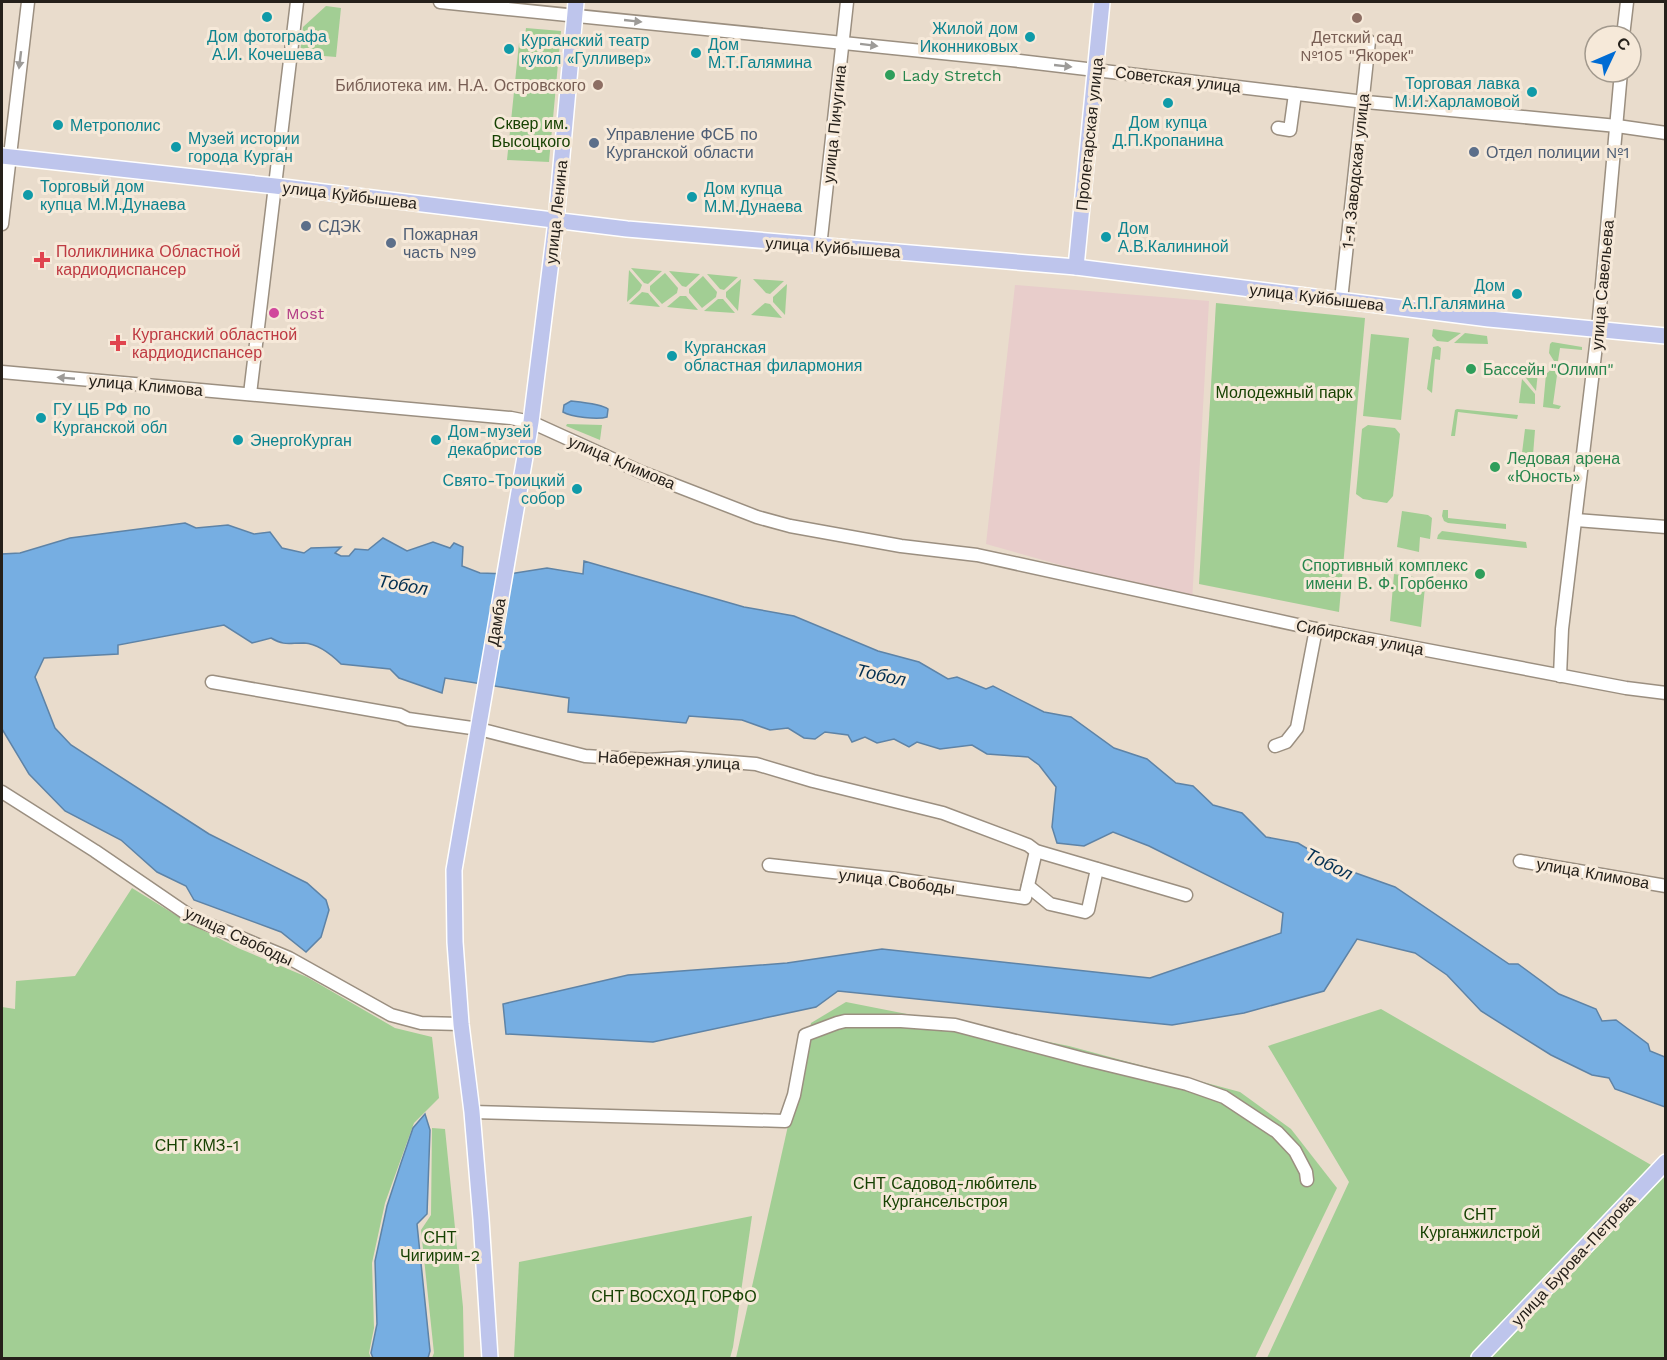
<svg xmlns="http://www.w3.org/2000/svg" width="1667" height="1360" viewBox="0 0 1667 1360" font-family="'Work Sans',sans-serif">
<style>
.commercial{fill:#e8cdcb}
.green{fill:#a2ce94}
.water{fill:#76aee2;stroke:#5e83a6;stroke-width:1.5}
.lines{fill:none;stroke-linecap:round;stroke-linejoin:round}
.minor-casing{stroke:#9b8f80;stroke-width:15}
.major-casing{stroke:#fff;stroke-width:18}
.minor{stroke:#fff;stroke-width:12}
.major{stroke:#bec5ec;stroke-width:15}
.oneway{fill:#9d9b98}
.culture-dot{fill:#0f9aa8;stroke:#f6e9d9;stroke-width:2}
.education-dot{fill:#8d6e63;stroke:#f6e9d9;stroke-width:2}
.leisure-dot{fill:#2e9e5b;stroke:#f6e9d9;stroke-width:2}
.service-dot{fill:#5c6f8a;stroke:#f6e9d9;stroke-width:2}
.health-dot{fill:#e0444e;stroke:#f6e9d9;stroke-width:2}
.hotel-dot{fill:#d1479c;stroke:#f6e9d9;stroke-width:2}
.labels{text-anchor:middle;stroke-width:6;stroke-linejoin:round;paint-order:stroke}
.culture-label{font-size:16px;fill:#0d838f;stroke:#f6e9d9;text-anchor:start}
.education-label{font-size:16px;fill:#785e54;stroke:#f6e9d9}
.leisure-label{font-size:16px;fill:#27864d;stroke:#f6e9d9;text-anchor:start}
.street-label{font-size:16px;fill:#25201a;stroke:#f6e9d9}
.park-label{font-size:16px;fill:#174203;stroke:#f6e9d9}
.service-label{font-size:16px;fill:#4e5e75;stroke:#f6e9d9;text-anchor:start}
.health-label{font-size:16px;fill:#be3a42;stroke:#f6e9d9;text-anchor:start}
.hotel-label{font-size:16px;fill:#b23c85;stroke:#f6e9d9;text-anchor:start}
.water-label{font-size:18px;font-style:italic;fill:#033052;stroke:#f6e9d9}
</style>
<rect width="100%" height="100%" fill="#e9dccc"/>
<path class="commercial" d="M1015,285L1209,301L1192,602L986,544Z"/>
<g class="green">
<path d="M326,6L341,8L336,57L300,54L303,27Z"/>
<path d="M526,28L561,31L549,162L507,160L519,43H524Z"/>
<path d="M631,268L662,271L648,284L644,283Z"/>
<path d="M629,270L642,285L640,290L627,302Z"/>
<path d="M669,271L700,274L686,287L682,286Z"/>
<path d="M665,273L678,288L677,293L662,304L650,291V286Z"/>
<path d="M707,274L738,277L724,290L720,289Z"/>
<path d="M703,276L717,292L716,297L702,308L689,293V289Z"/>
<path d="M741,279L738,311L726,297V292Z"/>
<path d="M753,279L784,281L770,294L766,293Z"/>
<path d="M787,284L785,315L773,302V297Z"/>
<path d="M642,292L648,293L660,307L629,304Z"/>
<path d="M680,296H686L698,310L667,307Z"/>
<path d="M718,299H723L735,313L704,311Z"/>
<path d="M765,303L770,304L782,318L751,315Z"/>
<path d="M1216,303L1365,318L1339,612L1199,584Z"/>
<path d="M1433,329L1461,333L1448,342L1437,341L1432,336Z"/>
<path d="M1465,333L1487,336L1488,344L1454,343Z"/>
<path d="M1371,334L1409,338L1401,420L1363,416Z"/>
<path d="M1552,342L1582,347V350L1560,348L1558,361H1554L1549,353L1550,344Z"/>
<path d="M1438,346L1441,348L1440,360L1435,359L1432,393L1427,389L1433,347Z"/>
<path d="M1524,364L1533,366L1538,372L1536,391L1523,374Z"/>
<path d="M1554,367L1558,368L1553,404L1561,406L1559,409L1543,407L1546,374Z"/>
<path d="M1522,379L1535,394V404L1519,403Z"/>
<path d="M1457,409L1518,415L1517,419L1458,412L1455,436H1451L1455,410Z"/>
<path d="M567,424L602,425L600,440L566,426Z"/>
<path d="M1368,425L1395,428L1400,434L1393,496L1387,503L1363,499L1356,494L1362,429Z"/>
<path d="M1525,429L1535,430L1533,455L1522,453Z"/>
<path d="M1443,510H1448V518L1506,524V529L1448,523L1444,521L1442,516Z"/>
<path d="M1402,511L1428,515L1432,518L1430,539L1420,537L1419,552L1397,547Z"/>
<path d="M1442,531L1526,542L1527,548L1437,539L1438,535Z"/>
<path d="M1394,574L1414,577L1416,583H1423L1425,587L1421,627L1390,621Z"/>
<path d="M132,888L187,922L238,948L307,977L395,1028L432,1037L439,1098L414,1123L385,1203L372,1263L374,1328L369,1353L371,1358H2V1007L15,1009L16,981L75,976Z"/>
<path d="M846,1002L1069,1046L1240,1092L1291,1129L1337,1188L1255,1358H736L811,1023Z"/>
<path d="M1381,1009L1665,1173V1358H1267L1349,1182L1268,1046Z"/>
<path d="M432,1128L445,1129L463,1307L464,1358H432L434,1353L421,1230L431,1215Z"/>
<path d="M752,1216L733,1347L730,1358H514L519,1262Z"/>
</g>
<g class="water">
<path d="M571,401C580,402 602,404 608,409L607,417C598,420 571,417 563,412L564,405Z"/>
<path d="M185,523L196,528L228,525L254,534L270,532L282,548L304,553L311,548L341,547L335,553L341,556H349L355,549L368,550L383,538L407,551L433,542L450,548L454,543L463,547L462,566L480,573L509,574L547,568L583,574L584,561L744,607L794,616L878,651L919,662L948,679L957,677L986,689L993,686L1044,712L1071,717L1114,748L1147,759L1176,783L1193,786L1213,805L1242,813L1266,837L1298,843L1336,866L1395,887L1509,964H1518L1559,994L1596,1009L1602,1021L1616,1020L1648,1044L1650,1051L1665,1057V1107L1615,1089L1609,1078L1592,1075L1551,1055L1481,1011L1447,975L1415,953L1357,939L1324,991L1244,1013L1172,1025L838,991L816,1007L653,1042L506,1034L503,1004L628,975L787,963L882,949L1150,978L1281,933L1283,913L1149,846L1113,832L1084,846L1057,843L1052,827L1056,787L1039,765L1028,757L987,754L972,745L940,749L917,742L909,747L894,739L877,743L865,737L852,742L848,735L825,732L815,739L804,738L788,728L770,730L742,720L689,716L686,723L568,712L569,698L445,678L442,693L399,678L390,669L341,664C331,654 318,644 304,643C288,643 285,646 271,638L252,643L224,625L118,645V654L44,658L35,677L55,728L71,745L209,834L307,883L326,900L329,910L321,937L306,952L281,932L194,900L186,886L157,872L121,840L65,811L29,774L2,729V554L20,553L70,538Z"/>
<path d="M425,1114L430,1130L427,1214L417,1224L430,1351L428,1358H373L371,1353L377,1324L375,1261L387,1206L401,1163L413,1128Z"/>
</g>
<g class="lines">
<defs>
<g id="minor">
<path d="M440,2L1011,60L1356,101L1617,126L1666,133"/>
<path d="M1623,36L1627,2"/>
<path d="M1278,128L1290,130L1295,94"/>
<path d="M2,224L28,2"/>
<path d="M820,247L847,2"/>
<path d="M1341,300L1369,41"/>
<path d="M2,372L511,418L531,422L641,472L757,517L790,526L901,546L977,555L1316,629L1626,688L1666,693"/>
<path d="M250,394L297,2"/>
<path d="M1576,520L1666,527"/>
<path d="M1560,676L1562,629L1598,329L1621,72"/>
<path d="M212,682L400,715L408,719L479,729L585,756L648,760L681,758L756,764L813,781L943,813L1028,845L1036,851L1186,895"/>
<path d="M1275,746L1286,742L1297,728L1316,629"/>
<path d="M2,792L95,851L193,918L289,958L391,1015L421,1023L461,1024"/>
<path d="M1520,861L1666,886"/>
<path d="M769,865L897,879L1025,898L1036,851"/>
<path d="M1028,886L1050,904L1085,912L1088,910L1097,869"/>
<path d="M472,1112L785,1121L794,1095L805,1035L837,1023L845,1021H901L955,1025L1084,1059L1187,1084L1224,1097L1277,1132L1295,1151L1306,1172L1307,1180"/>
</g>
<g id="major">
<path d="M2,156L275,186L627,229L1076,267L1489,319L1666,336"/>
<path d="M1076,267L1102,2"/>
<path d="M490,1358L481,1219L472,1112L461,1024L455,942L454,870L531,422L556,221L576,2"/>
<path d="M1479,1358L1666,1162"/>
</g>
</defs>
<use href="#minor" class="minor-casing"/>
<use href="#major" class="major-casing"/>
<use href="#minor" class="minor"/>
<use href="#major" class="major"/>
</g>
<defs><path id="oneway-solid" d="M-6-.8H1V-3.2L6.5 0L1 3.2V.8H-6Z" transform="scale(1.5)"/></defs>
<g class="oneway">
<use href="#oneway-solid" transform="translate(633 21) rotate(6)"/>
<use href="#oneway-solid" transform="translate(869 45) rotate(7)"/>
<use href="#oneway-solid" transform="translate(20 60) rotate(97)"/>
<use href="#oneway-solid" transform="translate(1063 66) rotate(6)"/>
<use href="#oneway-solid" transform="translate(66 378) rotate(-175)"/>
</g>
<g class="culture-dot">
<circle cx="267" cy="17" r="6"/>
<circle cx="1030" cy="37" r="6"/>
<circle cx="509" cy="49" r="6"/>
<circle cx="696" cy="53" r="6"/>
<circle cx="1532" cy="92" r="6"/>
<circle cx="1168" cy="103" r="6"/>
<circle cx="58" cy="125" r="6"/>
<circle cx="176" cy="147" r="6"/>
<circle cx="28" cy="195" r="6"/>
<circle cx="692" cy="197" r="6"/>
<circle cx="1106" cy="237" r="6"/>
<circle cx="1517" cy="294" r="6"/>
<circle cx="672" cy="356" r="6"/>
<circle cx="41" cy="418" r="6"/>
<circle cx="238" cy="440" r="6"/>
<circle cx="436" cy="440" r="6"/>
<circle cx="577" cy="489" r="6"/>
</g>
<g class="education-dot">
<circle cx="1357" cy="18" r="6"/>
<circle cx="598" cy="85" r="6"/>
</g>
<g class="leisure-dot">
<circle cx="890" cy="75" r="6"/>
<circle cx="1471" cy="369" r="6"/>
<circle cx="1495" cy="467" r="6"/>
<circle cx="1480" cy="574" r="6"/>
</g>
<g class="service-dot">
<circle cx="594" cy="143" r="6"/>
<circle cx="1474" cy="152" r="6"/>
<circle cx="306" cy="226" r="6"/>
<circle cx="391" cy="243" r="6"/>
</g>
<g class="health-dot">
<path d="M39 251h6v6h6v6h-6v6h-6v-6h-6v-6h6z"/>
<path d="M115 334h6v6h6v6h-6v6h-6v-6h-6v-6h6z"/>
</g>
<circle class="hotel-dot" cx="274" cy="313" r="6"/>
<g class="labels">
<g class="culture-label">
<text x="1018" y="34" text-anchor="end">Жилой дом<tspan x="1018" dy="18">Иконниковых</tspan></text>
<text x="267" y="42" text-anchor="middle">Дом фотографа<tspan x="267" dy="18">А.И. Кочешева</tspan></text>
<text x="521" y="46">Курганский театр<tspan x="521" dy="18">кукол «Гулливер»</tspan></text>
<text x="708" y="50">Дом<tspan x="708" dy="18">М.Т.Галямина</tspan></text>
<text x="1520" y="89" text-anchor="end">Торговая лавка<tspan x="1520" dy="18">М.И.Харламовой</tspan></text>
<text x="1168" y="128" text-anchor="middle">Дом купца<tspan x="1168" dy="18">Д.П.Кропанина</tspan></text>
<text x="70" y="131">Метрополис</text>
<text x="188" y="144">Музей истории<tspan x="188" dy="18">города Курган</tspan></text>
<text x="40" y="192">Торговый дом<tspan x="40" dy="18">купца М.М.Дунаева</tspan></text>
<text x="704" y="194">Дом купца<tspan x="704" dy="18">М.М.Дунаева</tspan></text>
<text x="1118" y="234">Дом<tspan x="1118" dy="18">А.В.Калининой</tspan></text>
<text x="1505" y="291" text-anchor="end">Дом<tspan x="1505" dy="18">А.П.Галямина</tspan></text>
<text x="684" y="353">Курганская<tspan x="684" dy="18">областная филармония</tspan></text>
<text x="53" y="415">ГУ ЦБ РФ по<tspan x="53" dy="18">Курганской обл</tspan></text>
<text x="448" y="437">Дом-музей<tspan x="448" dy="18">декабристов</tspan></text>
<text x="250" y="446">ЭнергоКурган</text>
<text x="565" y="486" text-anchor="end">Свято-Троицкий<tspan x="565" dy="18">собор</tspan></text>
</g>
<g class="education-label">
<text x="1357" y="43">Детский сад<tspan x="1357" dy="18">№105 "Якорек"</tspan></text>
<text x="586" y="91" text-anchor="end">Библиотека им. Н.А. Островского</text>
</g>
<g class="leisure-label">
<text x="902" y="81">Lady Stretch</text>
<text x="1483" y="375">Бассейн "Олимп"</text>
<text x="1507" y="464">Ледовая арена<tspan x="1507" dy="18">«Юность»</tspan></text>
<text x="1468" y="571" text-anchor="end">Спортивный комплекс<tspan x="1468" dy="18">имени В. Ф. Горбенко</tspan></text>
</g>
<g class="street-label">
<text transform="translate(1178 79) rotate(7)" y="6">Советская улица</text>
<text transform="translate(834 124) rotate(-84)" y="6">улица Пичугина</text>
<text transform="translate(1089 134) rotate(-84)" y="6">Пролетарская улица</text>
<text transform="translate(1355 171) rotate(-84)" y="6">1-я Заводская улица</text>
<text transform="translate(350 195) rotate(7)" y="6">улица Куйбышева</text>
<text transform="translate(556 212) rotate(-84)" y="6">улица Ленина</text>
<text transform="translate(833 247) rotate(4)" y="6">улица Куйбышева</text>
<text transform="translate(1602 285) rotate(-85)" y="6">улица Савельева</text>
<text transform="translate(1317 297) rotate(7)" y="6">улица Куйбышева</text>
<text transform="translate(146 385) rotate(5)" y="6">улица Климова</text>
<text transform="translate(622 462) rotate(23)" y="6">улица Климова</text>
<text transform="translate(496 622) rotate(-81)" y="6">Дамба</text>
<text transform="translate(1360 637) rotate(11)" y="6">Сибирская улица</text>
<text transform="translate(669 760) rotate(3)" y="6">Набережная улица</text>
<text transform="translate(1593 873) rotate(10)" y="6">улица Климова</text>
<text transform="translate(897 881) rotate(7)" y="6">улица Свободы</text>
<text transform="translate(239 936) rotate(25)" y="6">улица Свободы</text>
<text transform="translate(1573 1260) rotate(-47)" y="6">улица Бурова-Петрова</text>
</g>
<g class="park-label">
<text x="531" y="129">Сквер им.<tspan x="531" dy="18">Высоцкого</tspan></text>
<text x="1284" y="398">Молодежный парк</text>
<text x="197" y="1151">СНТ КМЗ-1</text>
<text x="945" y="1189">СНТ Садовод-любитель<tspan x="945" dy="18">Кургансельстроя</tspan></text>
<text x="1480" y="1220">СНТ<tspan x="1480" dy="18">Курганжилстрой</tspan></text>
<text x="440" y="1243">СНТ<tspan x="440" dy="18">Чигирим-2</tspan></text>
<text x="674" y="1302">СНТ ВОСХОД ГОРФО</text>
</g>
<g class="service-label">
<text x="606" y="140">Управление ФСБ по<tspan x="606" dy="18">Курганской области</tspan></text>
<text x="1486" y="158">Отдел полиции №1</text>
<text x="318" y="232">СДЭК</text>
<text x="403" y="240">Пожарная<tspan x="403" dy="18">часть №9</tspan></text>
</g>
<g class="health-label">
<text x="56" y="257">Поликлиника Областной<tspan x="56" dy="18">кардиодиспансер</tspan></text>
<text x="132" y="340">Курганский областной<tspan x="132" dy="18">кардиодиспансер</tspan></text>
</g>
<g class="hotel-label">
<text x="286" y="319">Most</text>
</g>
<g class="water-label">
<text transform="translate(403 585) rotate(10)" y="6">Тобол</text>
<text transform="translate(881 675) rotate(12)" y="6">Тобол</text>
<text transform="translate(1329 864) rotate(26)" y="6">Тобол</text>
</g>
</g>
<rect width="1667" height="1360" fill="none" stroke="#25201a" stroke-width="6"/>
<g transform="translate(1613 54) rotate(46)"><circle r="28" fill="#f6e9d9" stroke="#a2998d" stroke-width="1.5"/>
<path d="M0-4.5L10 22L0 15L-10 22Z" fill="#006cd4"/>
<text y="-9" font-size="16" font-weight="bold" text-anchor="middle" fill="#25201a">С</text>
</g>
</svg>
